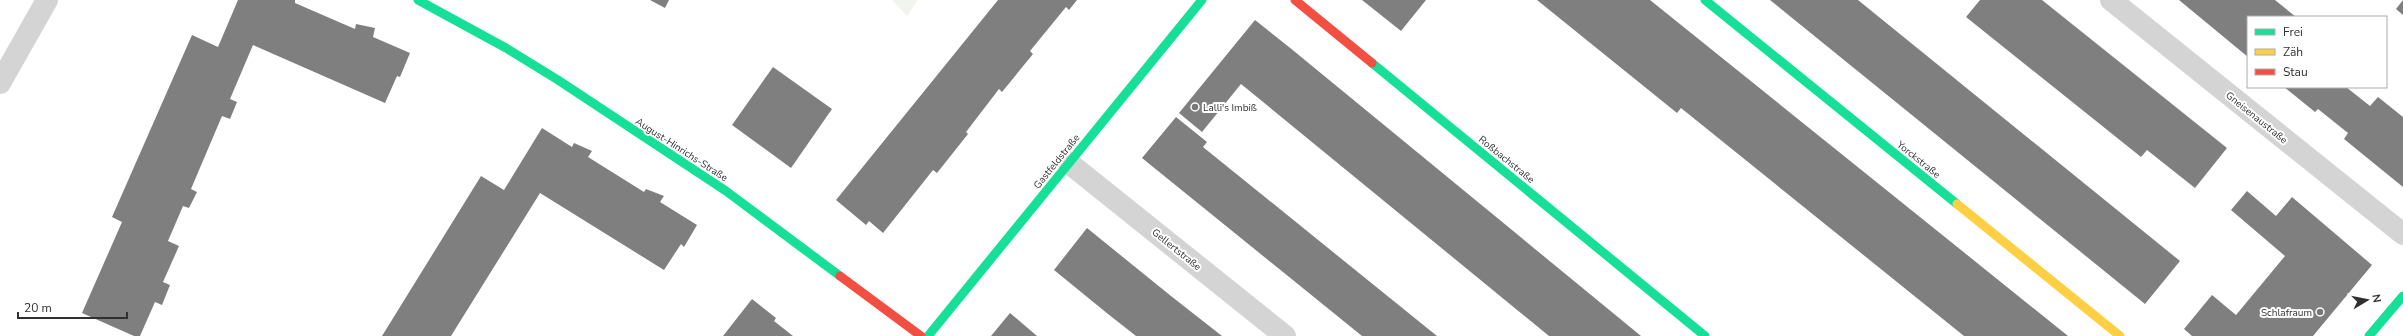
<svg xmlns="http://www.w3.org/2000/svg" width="2403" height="336" viewBox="0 0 2403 336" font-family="'Nunito Sans',sans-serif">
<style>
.green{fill:#f1f5ed}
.building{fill:#7f7f7f}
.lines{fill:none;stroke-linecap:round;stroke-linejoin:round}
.street{stroke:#d4d4d4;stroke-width:22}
.fast{stroke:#16e098;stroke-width:9}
.slow{stroke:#ffcf43;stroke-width:9}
.jam{stroke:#f24e42;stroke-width:9}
.poi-dot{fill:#787878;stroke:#fff;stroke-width:1.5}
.labels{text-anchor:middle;stroke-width:4;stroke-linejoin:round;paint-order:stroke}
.poi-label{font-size:10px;fill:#303030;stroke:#fff;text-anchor:start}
.street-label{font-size:10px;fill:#303030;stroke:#fff}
</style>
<rect width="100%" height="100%" fill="#fff"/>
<path class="green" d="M892,0H918L907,16Z"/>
<g class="building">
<path d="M238,0H295V3L355,29L356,24L375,28L373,37L410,53L400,77L397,76L385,103L253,45L230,99L237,102L230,119L222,116L191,189L197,192L189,208L183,206L168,241L179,246L163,282L170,285L162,305L155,302L140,336H134L82,313L122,222L112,217L192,35L218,47Z"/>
<path d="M650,0H669L665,8Z"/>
<path d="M998,0H1077L1069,10L1066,7L1030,51L1033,54L1002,92L999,89L966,132L968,134L937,173L933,170L883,233L869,221L866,225L836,200Z"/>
<path d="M1362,0H1426L1401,31Z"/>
<path d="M1537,0H1650L2068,336H1964L1681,108L1677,113Z"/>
<path d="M1770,0H1858L2180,261L2145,304Z"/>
<path d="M1980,0H2042L2227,148L2195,188L2147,150L2141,157L1966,17Z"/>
<path d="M2179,0H2275L2296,17H2248V57Z"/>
<path d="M2403,0V15L2396,9Z"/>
<path d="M1255,20L1289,47L1641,336H1549L1241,84L1202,132L1179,113Z"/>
<path d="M773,67L832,109L791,168L732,125Z"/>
<path d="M2284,87H2346L2370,106L2378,97L2403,117V187L2344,139L2348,133L2318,109L2315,112Z"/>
<path d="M1176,117L1207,142L1203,147L1437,336H1362L1142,158Z"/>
<path d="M542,128L572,147L574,143L592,151L588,157L644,192L646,189L664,196L660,202L697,225L684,247L681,244L664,270L540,193L451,336H382L481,176L504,190Z"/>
<path d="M2247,191L2276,216L2292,197L2372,265L2313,336H2192L2184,329L2212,295L2236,315L2285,256L2231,210Z"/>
<path d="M1087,228L1171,296L1222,336H1136L1108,314L1054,270Z"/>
<path d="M752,299L776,318L774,321L793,336H723Z"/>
<path d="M1010,313L1037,336H991Z"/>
</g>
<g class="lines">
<g class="street">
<path d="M2111,0L2403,234"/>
<path d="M0,83L47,0"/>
<path d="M1069,163L1285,336"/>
</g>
<g class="fast">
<path d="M418,0L506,48L558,80L726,191L840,276"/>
<path d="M1705,0L1957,204"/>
<path d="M1372,63L1705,336"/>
<path d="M928,336L1202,0"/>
<path d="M2369,336L2403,296"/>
</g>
<path class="slow" d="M1957,204L2120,336"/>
<g class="jam">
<path d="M1295,0L1372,63"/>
<path d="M840,276L921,336"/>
</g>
</g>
<g class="poi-dot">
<circle cx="1195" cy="107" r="4"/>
<circle cx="2320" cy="312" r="4"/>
</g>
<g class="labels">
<g class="poi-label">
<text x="1203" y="111">Lalli's Imbiß</text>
<text x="2312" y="316" text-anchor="end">Schlafraum</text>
</g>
<g class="street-label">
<text transform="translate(2257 117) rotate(39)" y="4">Gneisenaustraße</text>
<text transform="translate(682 149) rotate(33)" y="4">August-Hinrichs-Straße</text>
<text transform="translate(1507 159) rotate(39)" y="4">Roßbachstraße</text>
<text transform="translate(1919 159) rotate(39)" y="4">Yorckstraße</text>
<text transform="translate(1056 161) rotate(-51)" y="4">Gastfeldstraße</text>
<text transform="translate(1177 249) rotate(39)" y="4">Gellertstraße</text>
</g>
</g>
<rect x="2247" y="16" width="140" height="72" fill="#ffffff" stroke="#acacac"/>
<rect x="2255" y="29" width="20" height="6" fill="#16e098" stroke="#acacac"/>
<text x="2283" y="36" font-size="12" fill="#303030">Frei</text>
<rect x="2255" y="49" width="20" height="6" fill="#ffcf43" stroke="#acacac"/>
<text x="2283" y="56" font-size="12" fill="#303030">Zäh</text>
<rect x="2255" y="69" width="20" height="6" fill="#f24e42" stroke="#acacac"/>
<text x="2283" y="76" font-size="12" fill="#303030">Stau</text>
<g transform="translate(2367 300) rotate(80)" stroke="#ffffff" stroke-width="3" paint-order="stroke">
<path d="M0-3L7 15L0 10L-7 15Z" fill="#303030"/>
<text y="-6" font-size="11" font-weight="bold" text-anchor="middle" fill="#303030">N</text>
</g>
<path d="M18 312v6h109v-6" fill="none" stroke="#303030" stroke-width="2"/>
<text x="24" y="312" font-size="12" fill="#303030" stroke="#ffffff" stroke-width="3" paint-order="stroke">20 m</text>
</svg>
